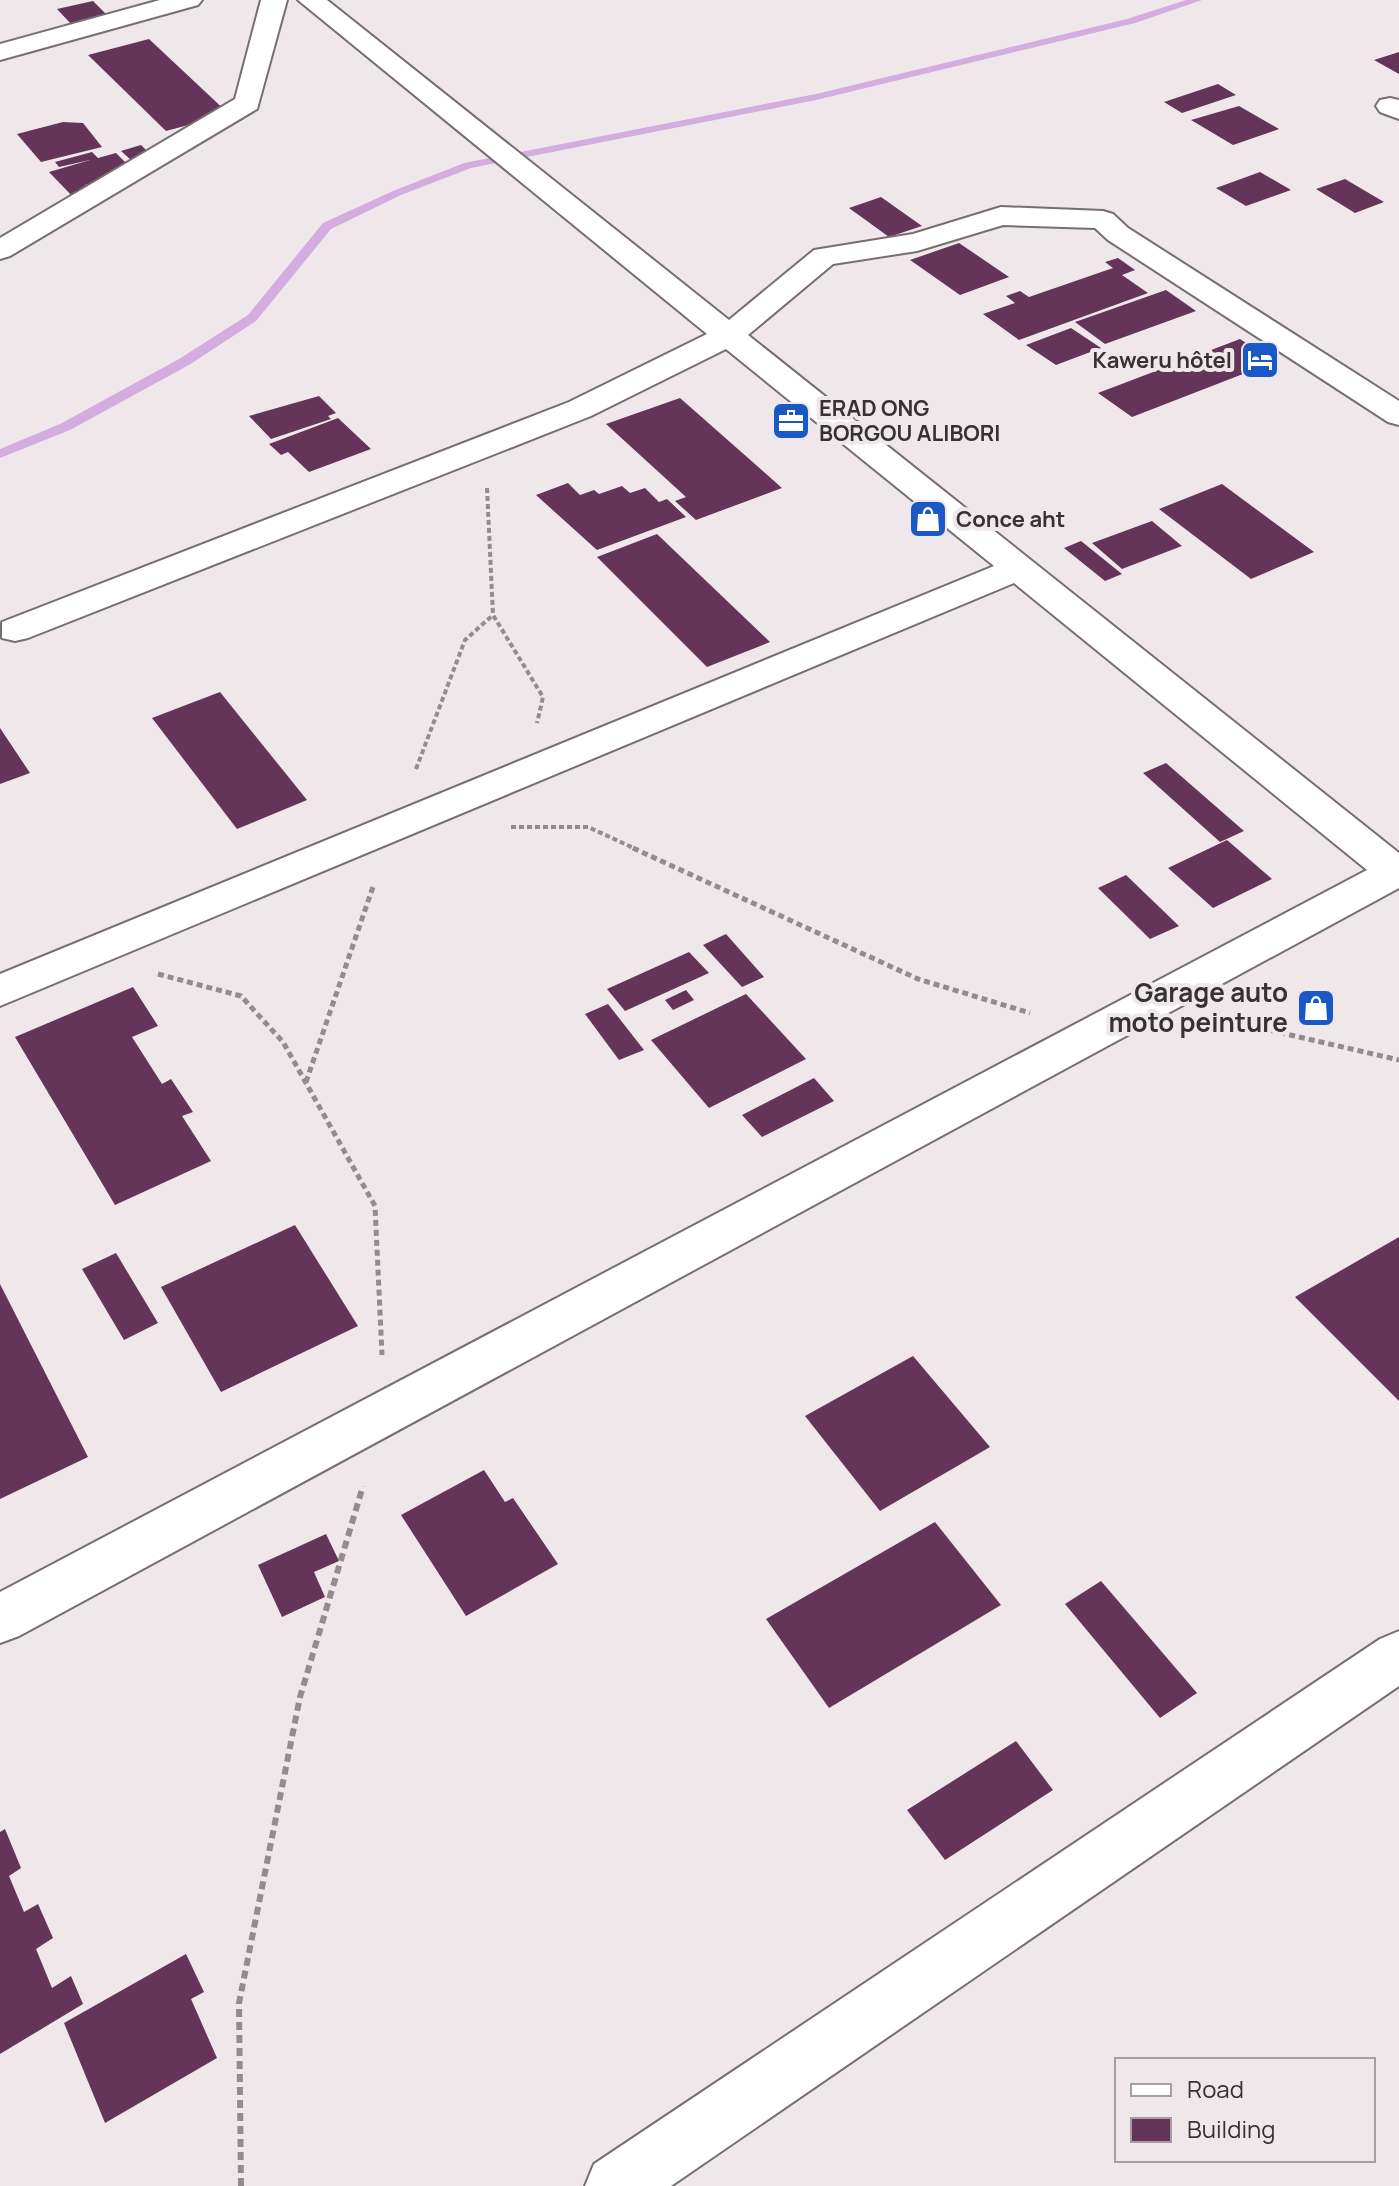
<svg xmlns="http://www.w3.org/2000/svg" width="1399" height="2186" viewBox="0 0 1399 2186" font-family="Manrope,sans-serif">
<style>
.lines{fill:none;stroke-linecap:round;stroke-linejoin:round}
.stream{fill:#d4ade0;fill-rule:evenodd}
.building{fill:#643559}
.minor-casing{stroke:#766e71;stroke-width:4}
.path-far2{stroke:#928c8e;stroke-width:4;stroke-dasharray:5 3;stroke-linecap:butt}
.path-far1{stroke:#928c8e;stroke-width:5;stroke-dasharray:6 4;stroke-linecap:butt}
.path{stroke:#928c8e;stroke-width:6;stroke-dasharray:8 5;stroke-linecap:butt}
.minor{fill:#fff;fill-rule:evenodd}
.labels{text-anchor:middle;stroke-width:8;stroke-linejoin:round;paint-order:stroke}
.far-poi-label{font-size:22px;font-weight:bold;fill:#353233;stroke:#f0e7ea;text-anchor:start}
.poi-label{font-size:26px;font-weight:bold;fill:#353233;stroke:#f0e7ea;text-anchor:end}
</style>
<rect width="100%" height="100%" fill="#f0e7ea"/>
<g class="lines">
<path class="stream" d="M1186,0H1202L1135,23L816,100L471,168L401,195L331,229L256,321L189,365L70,430L0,458V449L60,424L179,359L248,315L323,223L393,191L464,163L816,94L1127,19Z"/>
</g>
<g class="building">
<path d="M93,1L108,16L72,25L57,9Z"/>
<path d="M149,39L229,114L166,131L88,55Z"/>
<path d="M1399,52V74L1374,60Z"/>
<path d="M1218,84L1236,95L1182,113L1164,102Z"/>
<path d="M1239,106L1279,129L1233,145L1191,120Z"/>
<path d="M63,122L83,123L102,147L41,162L17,134Z"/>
<path d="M141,145L151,155L131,160L121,151Z"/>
<path d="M92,152L98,158L116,153L134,171L85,185L93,193L74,198L49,172L90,160L59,167L55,162Z"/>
<path d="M1260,172L1291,190L1246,206L1216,188Z"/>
<path d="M1345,179L1384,202L1355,213L1316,189Z"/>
<path d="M881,197L922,226L889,237L849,208Z"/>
<path d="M959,243L1009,277L960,295L910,260Z"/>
<path d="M1118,258L1135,270L1122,275L1148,293L1019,340L983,314L1015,303L1006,296L1020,291L1029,297L1113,268L1105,262Z"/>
<path d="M1166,290L1196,311L1105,344L1075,322Z"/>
<path d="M1071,328L1101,348L1056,365L1026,345Z"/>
<path d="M1240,339L1274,362L1132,417L1098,393Z"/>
<path d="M319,396L336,413L328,416L331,419L271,439L249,416Z"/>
<path d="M680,398L782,488L696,520L675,501L686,497L606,424Z"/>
<path d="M338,418L371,449L309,472L288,452L281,455L269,444Z"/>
<path d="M568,483L580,495L594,490L599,494L622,486L630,493L645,488L659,502L667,499L686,517L597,550L536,495Z"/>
<path d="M1222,484L1314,552L1251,579L1159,509Z"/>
<path d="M1152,521L1182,546L1122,569L1092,543Z"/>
<path d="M657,534L770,642L707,667L597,557Z"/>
<path d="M1081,541L1122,574L1105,581L1064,548Z"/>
<path d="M220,692L307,800L237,829L152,718Z"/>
<path d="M0,728L30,773L0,784Z"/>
<path d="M1166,763L1244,831L1220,842L1143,773Z"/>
<path d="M1227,840L1272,879L1213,908L1168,868Z"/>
<path d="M1126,875L1179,926L1150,939L1098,888Z"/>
<path d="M726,934L764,977L742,987L703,945Z"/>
<path d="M689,952L709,973L625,1011L607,989Z"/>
<path d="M133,987L158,1026L132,1037L162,1084L171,1079L193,1112L182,1116L211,1161L115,1205L15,1037Z"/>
<path d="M686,990L694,1000L673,1010L665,1000Z"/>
<path d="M746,994L806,1059L709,1108L651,1040Z"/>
<path d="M608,1004L644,1050L619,1060L585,1014Z"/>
<path d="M814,1078L834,1101L762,1137L742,1115Z"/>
<path d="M295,1225L358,1326L221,1392L161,1287Z"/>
<path d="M1399,1237V1401L1295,1297Z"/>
<path d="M116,1253L158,1323L124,1340L82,1269Z"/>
<path d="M0,1284L88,1457L0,1499Z"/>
<path d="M913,1356L990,1447L880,1511L805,1416Z"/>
<path d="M484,1470L505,1502L513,1498L558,1564L466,1616L401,1515Z"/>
<path d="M935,1522L1001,1605L829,1708L766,1619Z"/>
<path d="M326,1534L339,1561L314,1572L325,1597L282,1617L258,1565Z"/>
<path d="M1101,1581L1197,1693L1160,1718L1065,1604Z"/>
<path d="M1016,1741L1053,1790L945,1860L907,1810Z"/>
<path d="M5,1829L21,1868L9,1876L24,1912L38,1904L53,1938L36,1949L52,1988L71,1976L83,2004L0,2054V1832Z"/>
<path d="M186,1954L204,1992L191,1999L217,2058L105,2123L64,2023Z"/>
</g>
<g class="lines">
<defs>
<g id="minor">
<path d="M160,0H202L198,5L0,60V44Z"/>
<path d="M261,0H287L257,109L10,256L0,259V238L235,99Z"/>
<path d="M298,0H327L729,320L814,250L913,234L1001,207L1103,211L1113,214L1128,228L1399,401V425L1388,422L1108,240L1095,228L1003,225L917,251L833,264L748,335L1399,853V888L19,1636L0,1643V1592L1367,870L1014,583L0,1006V974L994,566L726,349L591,416L28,638L15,641L2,638V622L569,402L707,334Z"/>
<path d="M1390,98L1399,100V119L1380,112L1376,106L1380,100Z"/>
<path d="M1399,1631V1686L671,2186H585L594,2164L1380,1639Z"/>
</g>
</defs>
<use href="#minor" class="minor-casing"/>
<g class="path-far2">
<path d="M487,488L493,615L543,697L537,723"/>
<path d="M416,769L465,640L493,615"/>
<path d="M511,827H588L638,850"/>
</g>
<g class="path-far1">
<path d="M633,848L918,979L1030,1013"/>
<path d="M158,974L241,996L283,1042L375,1206L382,1355"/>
<path d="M1221,1019L1399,1060"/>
<path d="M306,1082L374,884"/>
</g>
<path class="path" d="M241,2186L239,2003L300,1697L363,1486"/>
<use href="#minor" class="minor"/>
</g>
<defs>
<symbol id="hotel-square" viewBox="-11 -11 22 22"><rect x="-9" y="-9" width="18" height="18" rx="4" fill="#1a59c5" stroke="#f0e7ea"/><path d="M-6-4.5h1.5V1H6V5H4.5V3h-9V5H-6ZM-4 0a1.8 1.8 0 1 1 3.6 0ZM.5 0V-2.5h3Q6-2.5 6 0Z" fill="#fff"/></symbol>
<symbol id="office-square" viewBox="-11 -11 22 22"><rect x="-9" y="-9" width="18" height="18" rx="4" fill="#1a59c5" stroke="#f0e7ea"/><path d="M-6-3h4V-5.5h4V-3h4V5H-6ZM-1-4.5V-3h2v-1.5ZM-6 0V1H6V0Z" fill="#fff"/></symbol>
<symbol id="shop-square" viewBox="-11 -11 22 22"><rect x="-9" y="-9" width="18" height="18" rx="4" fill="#1a59c5" stroke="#f0e7ea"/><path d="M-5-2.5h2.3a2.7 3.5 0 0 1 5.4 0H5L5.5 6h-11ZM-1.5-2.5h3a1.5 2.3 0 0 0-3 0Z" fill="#fff"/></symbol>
</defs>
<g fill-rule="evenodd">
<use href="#hotel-square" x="1238" y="338" width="44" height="44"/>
<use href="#office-square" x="769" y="399" width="44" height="44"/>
<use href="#shop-square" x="906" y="497" width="44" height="44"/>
<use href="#shop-square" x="1294" y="986" width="44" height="44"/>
</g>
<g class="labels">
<g class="far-poi-label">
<text x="1232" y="368" text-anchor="end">Kaweru hôtel</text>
<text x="819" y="416">ERAD ONG<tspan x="819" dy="25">BORGOU ALIBORI</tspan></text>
<text x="956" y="527">Conce aht</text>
</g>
<g class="poi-label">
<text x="1288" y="1002">Garage auto<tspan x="1288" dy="30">moto peinture</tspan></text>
</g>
</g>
<rect x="1115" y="2058" width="260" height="104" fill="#f0e7ea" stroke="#a59fa1" stroke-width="2"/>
<rect x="1131" y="2084" width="40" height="12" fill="#ffffff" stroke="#a59fa1" stroke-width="2"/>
<text x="1187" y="2098" font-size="24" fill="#353233">Road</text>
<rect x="1131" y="2118" width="40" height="24" fill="#643559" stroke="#a59fa1" stroke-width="2"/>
<text x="1187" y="2138" font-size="24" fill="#353233">Building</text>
</svg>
